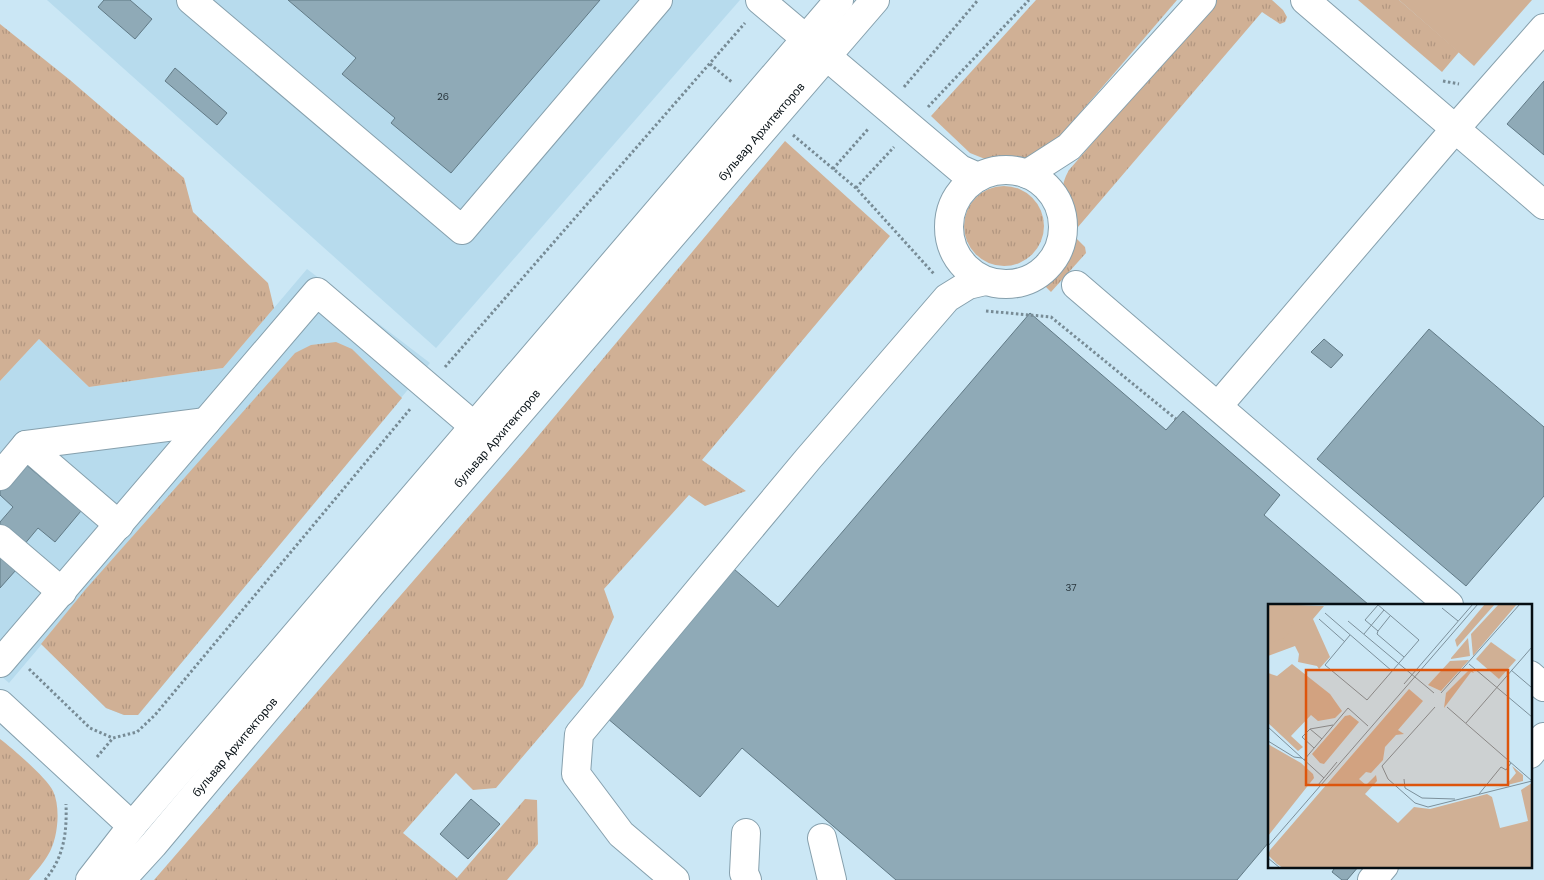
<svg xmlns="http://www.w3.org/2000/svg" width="1544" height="880" viewBox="0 0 1544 880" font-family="'DM Sans',sans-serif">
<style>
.built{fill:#b7dbed}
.grass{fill:url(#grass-tufts)}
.pitch{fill:#d0b095}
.building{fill:#8faab7;stroke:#617a86}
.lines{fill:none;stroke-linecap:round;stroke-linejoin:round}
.minor-casing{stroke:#86a0ad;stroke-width:30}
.major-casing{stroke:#86a0ad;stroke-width:30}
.path{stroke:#778b95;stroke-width:3;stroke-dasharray:2.5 2.5;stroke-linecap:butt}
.minor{stroke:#fff;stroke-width:28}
.major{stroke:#fff;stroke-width:28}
.labels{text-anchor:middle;stroke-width:4.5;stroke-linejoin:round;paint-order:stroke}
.number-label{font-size:10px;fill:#28353c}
.street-label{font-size:12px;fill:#050e13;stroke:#cbe7f5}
.inset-road{fill:none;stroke:#7c909b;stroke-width:1}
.view{fill:#dd550c;fill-opacity:0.15;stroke:#dd550c;stroke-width:2.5}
.inset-edge{fill:none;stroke:#050e13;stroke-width:2.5}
</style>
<defs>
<pattern id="grass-tufts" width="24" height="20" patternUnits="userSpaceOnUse" patternTransform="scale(1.25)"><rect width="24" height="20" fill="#d0b095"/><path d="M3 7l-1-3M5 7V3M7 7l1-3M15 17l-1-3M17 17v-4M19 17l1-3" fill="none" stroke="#b19680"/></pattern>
</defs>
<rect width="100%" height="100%" fill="#cbe7f5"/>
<g class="built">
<path d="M47,0H740L436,348Z"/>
<path d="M307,269L430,363L138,715H124L106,708L42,644L9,683L0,675V381L39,339L89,387L223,368Z"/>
</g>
<g class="grass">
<path d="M1036,0H1177L1050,148L1033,159L1009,163L985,159L970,153L931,116Z"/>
<path d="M1216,0H1272L1283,10L1287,17L1285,22L1280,24L1262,12L1072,234L1085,247L1086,253L1051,292L1042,283C1051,274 1063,261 1066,249C1074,218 1052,199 1069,170Z"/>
<path d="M1358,0H1399L1459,52L1442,72Z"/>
<path d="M0,24L70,80L184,178L193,212L268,283L274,308L223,368L89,387L39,339L0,381Z"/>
<path d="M785,141L890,236L702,460L746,491L705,506L689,495L604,589L614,617L583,686L496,788L473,790L456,773L403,833L457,878L525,799L537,800L538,844L507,880H154L524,453Z"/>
<circle cx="1004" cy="226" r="40"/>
<path d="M336,342L352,349L402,398L138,715H124L106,708L41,644L85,590L295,353L311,345Z"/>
<path d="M0,739C13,749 46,777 53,791C61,808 58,839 48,855C43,864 35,872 29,880H0Z"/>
</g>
<path class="pitch" d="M1399,0H1532L1474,66Z"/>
<g class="building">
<path d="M104,0H130L152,19L135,39L98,7Z"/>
<path d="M288,0H600L451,173L391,123L395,118L342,74L356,58Z"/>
<path d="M175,68L227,113L217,125L165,81Z"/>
<path d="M1544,81V155L1507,124Z"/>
<path d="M1030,313L1166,430L1183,411L1280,495L1264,515L1369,605H1269V842L1237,880H896L742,748L700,797L607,718L734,569L778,607Z"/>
<path d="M1429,329L1544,427V496L1466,586L1317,459Z"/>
<path d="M1324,339L1343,355L1331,368L1311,352Z"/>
<path d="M24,463L81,511L55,542L38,528L8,564L0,557V522L13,507L0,495V491Z"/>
<path d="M0,557L16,570L0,588Z"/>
<path d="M471,799L500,824L468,859L440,834Z"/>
<path d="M1336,866H1359L1347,880H1342L1332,872Z"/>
</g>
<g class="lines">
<defs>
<g id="minor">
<path d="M191,0L462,230L658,0"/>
<path d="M760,0L960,169L978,177"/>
<path d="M1305,0L1544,205"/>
<circle cx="1006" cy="227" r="57"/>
<path d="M1027,174L1069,147L1202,0"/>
<path d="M1076,285L1449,605"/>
<path d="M1218,406L1455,129L1544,28"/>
<path d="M26,445L206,422"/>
<path d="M0,476L26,445L119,525"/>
<path d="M0,539L62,592"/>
<path d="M0,663L317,292L475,427"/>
<path d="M1530,675L1544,687"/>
<path d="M0,704L132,826"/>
<path d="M1530,754L1544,737"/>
<path d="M746,833L744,873L747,880"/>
<path d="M822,838L832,880"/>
<path d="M675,880L621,834L576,774L579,734L808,459L947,298L968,285L985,281"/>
<path d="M1372,880L1384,866"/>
</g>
<g id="major">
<path d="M90,880L132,826L839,0"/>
<path id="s1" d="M121,880L153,845L370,586L875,0"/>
</g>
</defs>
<use href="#minor" class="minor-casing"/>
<use href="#major" class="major-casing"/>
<g class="path">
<path d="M710,64L733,83"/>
<path d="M1443,81L1459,84"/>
<path d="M904,87L978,0"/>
<path d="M928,107L1029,0"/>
<path d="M793,135L856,188L934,274"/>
<path d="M833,169L869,128"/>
<path d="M856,188L894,147"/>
<path d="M986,311L1051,317L1176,419"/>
<path d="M445,367L745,23"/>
<path d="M29,669L90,728L113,738"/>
<path d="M97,757L113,738L137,732L155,715L411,408"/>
<path d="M45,880C64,857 67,833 66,804"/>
</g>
<use href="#minor" class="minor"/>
<use href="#major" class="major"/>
</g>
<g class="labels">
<g class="number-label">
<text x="443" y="100">26</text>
<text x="1071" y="591">37</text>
</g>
<g class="street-label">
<text dy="4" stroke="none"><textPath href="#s1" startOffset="985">бульвар Архитекторов</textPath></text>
<text dy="4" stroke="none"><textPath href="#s1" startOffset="580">бульвар Архитекторов</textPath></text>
<text dy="4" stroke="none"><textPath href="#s1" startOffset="175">бульвар Архитекторов</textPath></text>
</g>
</g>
<g transform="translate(1268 604)">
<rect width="264" height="264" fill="#cbe7f5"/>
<path d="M0,0L56,2L45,15L62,53L51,65L49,62L30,58L31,50L27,42L0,52ZM217,0H227L189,43L187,36ZM231,0H249L205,52L203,30ZM200,34L202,52L183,55V54ZM201,56L173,87L160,81L182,57ZM24,60L62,90L74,107L67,114L50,117L43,111L23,132L35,143L30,147L0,119V69L9,72ZM203,64L206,69L203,68L176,104L178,89ZM141,85L155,97L130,126L136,130L128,131L117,143L115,156L103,169L98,168L91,175L98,181L108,171L109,177L97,190L130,219L146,203L162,205L219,190L224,193L232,224L260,217L253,186L264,179V264H15L9,260L0,251L2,246ZM82,111L91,118L56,160L52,159L44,150L77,112ZM0,140L33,159L45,170L46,174L0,232ZM244,162L255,171V177L220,186L238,181L248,169Z" fill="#d0b095"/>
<path d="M0,0H24L26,18L18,33L0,40Z" fill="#d0b095"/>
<path d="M223,38L248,56L231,75L208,55Z" fill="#d0b095"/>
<path class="inset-road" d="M110,1L97,16L110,27L122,12M174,4L190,17M57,9L124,67M51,15L77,38M80,17L166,89M110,27L109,30L136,53M96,30L116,6M82,31L57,61L99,96L151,36L109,0M201,60L264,113M243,66L263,83M136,80L205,0M173,89L252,0M167,103L114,162L120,175L147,199L160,203L264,177M179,103L264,177M198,119L264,43M0,123L56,174M42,125L65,121M0,137L26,153L34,154M46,144L34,133L42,125L54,135M36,156L80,104L100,122M136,175L137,184L154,194L187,195M50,181L69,158M211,190L233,163L238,166L243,159M0,242L210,0M0,254L12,264"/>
<path class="view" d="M38,66H240V181H38Z"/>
<rect width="264" height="264" class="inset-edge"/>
</g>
</svg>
